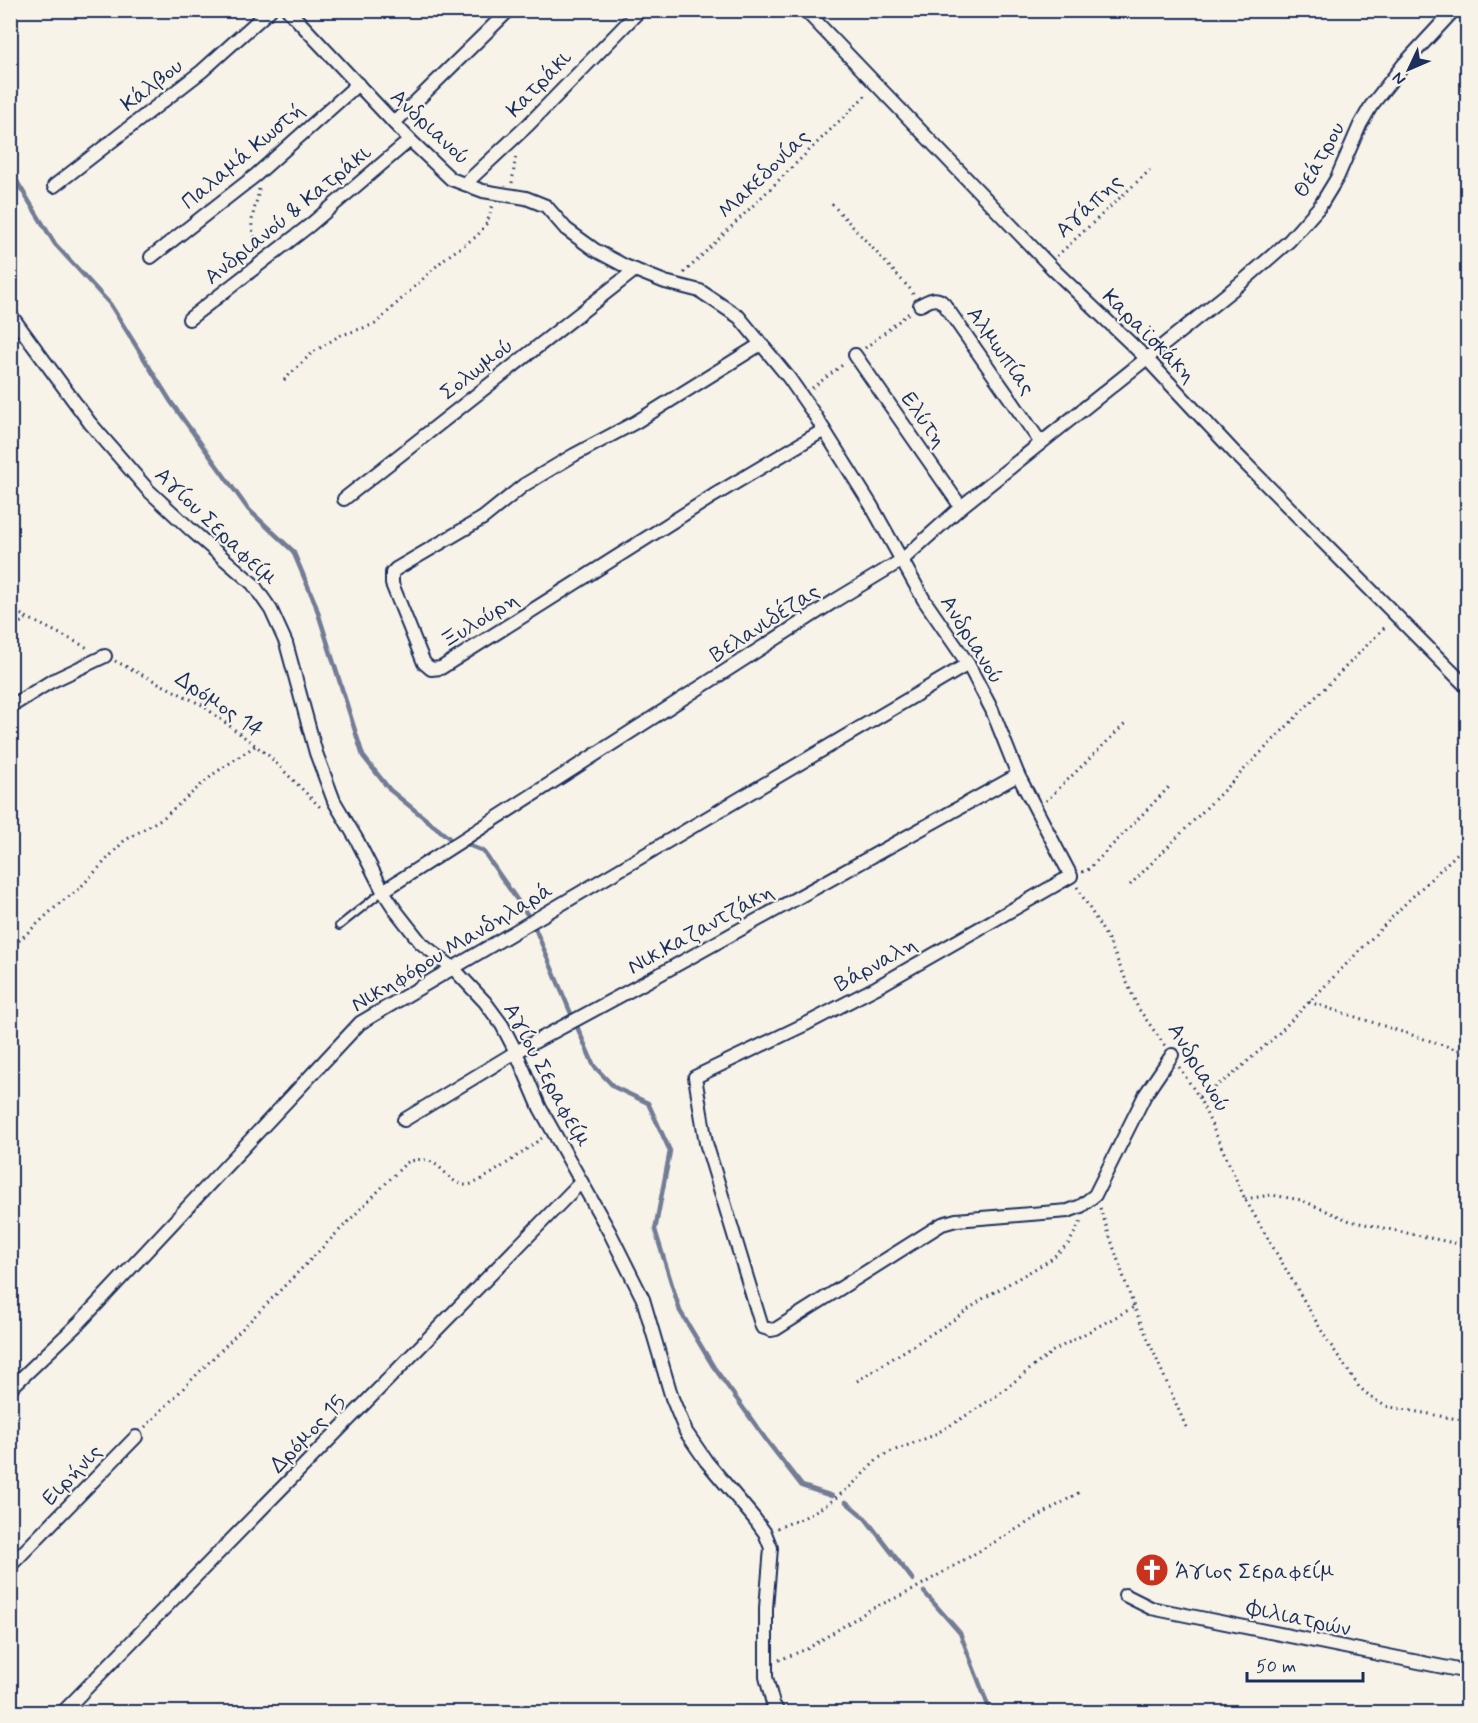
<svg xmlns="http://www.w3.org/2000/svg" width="1478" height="1723" viewBox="0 0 1478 1723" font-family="Mynerve,sans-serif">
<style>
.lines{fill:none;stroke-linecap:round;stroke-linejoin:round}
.stream{stroke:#727c95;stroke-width:4.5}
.lane-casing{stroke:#1b2f5e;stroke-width:10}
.street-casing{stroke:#1b2f5e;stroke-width:16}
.path{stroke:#1b2f5e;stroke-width:3;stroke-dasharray:1.5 4.5;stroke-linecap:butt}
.lane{stroke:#f7f3e8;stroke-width:6}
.street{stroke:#f7f3e8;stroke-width:12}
.labels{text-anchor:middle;stroke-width:4.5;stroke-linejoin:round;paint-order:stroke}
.street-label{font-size:22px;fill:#1b2f5e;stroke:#f7f3e8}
.poi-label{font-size:22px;fill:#1b2f5e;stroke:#f7f3e8;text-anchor:start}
</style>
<rect width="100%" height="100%" fill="#f7f3e8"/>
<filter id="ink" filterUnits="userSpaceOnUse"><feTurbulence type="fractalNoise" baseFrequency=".0167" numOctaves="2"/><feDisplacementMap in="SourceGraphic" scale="12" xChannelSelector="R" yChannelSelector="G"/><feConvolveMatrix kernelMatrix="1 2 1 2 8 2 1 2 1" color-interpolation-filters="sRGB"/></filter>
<g filter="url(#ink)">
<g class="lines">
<g class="stream">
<path d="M10,168L19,185L55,244L110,304L171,402L248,509L293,551L315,603L363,756L390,790L449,838"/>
<path d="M463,843L483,851L527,914"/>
<path d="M535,928L572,1016"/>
<path d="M575,1022L594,1066L614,1087L648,1103L670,1151L655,1230L680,1311L713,1366L767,1441L802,1486L832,1496"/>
<path d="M846,1502L865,1518L913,1580"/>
<path d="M924,1592L960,1633L989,1708"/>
</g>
<defs>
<path id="lane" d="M339,926L383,891"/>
<g id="street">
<path d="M288,10L410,140L451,179L483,191L526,198L546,206L566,229L595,250L625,266L665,282L700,291L739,317L789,378L814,414L871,505L924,600L968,664L992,710L1018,775L1071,876L877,987L808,1023L695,1077L706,1143L762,1327L771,1330L776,1329L942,1224L956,1220L1068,1211L1081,1206L1095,1195L1145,1095L1172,1055"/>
<path d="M805,10L1054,270L1146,358L1234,452L1468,688"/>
<path d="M394,123L509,10"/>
<path d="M465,184L528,125L640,10"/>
<path d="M54,186L202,71L270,10"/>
<path d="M151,257L256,175L358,84"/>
<path d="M920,305C929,301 936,295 944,304L1041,443"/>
<path d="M10,314L90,423L148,490L190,529L253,584L271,610L286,643L316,753L334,801L357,840L383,891L396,911L421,943L453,968L485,1002L502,1025L516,1052L540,1108L610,1233L643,1299L672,1398L686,1432L706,1461L754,1518L765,1533L771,1548L766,1608V1677L773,1704L778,1712"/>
<path d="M189,319L310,225L410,140"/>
<path d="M761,344L636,422L574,455L524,485L483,518L396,569L392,573V584L424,663L431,669L441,668L713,496L824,430"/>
<path d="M855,355L961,507"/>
<path d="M344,499L635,270"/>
<path d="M10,707L50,682L105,656"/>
<path d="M383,891L836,600L902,560L961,507L1242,282L1289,241L1320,206L1337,178L1360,125L1371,106L1404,64L1454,10"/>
<path d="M404,1120L516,1052L653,978L1018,775"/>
<path d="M10,1389L80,1322L360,1023L968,664"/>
<path d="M10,1566L136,1437"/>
<path d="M1125,1595L1151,1608L1468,1672"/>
<path d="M63,1712L581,1182"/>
</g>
</defs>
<use href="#lane" class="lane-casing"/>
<use href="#street" class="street-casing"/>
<g class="path">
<path d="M512,183L516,154"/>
<path d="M259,189C256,211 243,227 262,247"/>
<path d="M832,204L910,289L914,296"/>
<path d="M1057,256L1150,170"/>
<path d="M684,273L868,93"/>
<path d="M865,348L909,313"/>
<path d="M284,380L312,353L339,336L375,324L444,259L477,236L487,223L492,206"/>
<path d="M812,388L845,363"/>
<path d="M10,609L90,649"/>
<path d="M10,629L26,619"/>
<path d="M115,661L202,705L268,755L322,809"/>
<path d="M1046,801L1126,723"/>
<path d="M1082,872L1089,869L1171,785"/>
<path d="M1130,885L1387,625"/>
<path d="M1077,887L1109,941L1138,1008L1165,1046"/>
<path d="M10,949L61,902L77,891L124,841L164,817L215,773L255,746"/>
<path d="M1309,1002L1468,1053"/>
<path d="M1179,1067L1199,1097L1245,1199L1324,1335L1359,1387L1372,1398L1385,1406L1468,1421"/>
<path d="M1199,1097L1231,1076L1276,1036L1408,901L1468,843"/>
<path d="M1245,1199L1271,1195L1301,1200L1350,1221L1468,1246"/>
<path d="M1100,1208L1134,1307L1186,1427"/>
<path d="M857,1381L955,1319L984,1298L1050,1260L1069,1243L1081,1221"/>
<path d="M145,1427L406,1163C440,1148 445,1186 467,1185C482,1184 527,1148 542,1138"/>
<path d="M777,1528L803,1518L826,1505L850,1487L879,1458L890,1452L932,1436L956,1422L996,1396L1053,1351L1134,1307"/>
<path d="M779,1660L807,1649L871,1609L911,1591L1080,1492"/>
</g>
<use href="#lane" class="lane"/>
<use href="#street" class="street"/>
</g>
</g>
<defs>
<symbol id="church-disc" viewBox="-11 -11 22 22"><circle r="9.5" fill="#c8321e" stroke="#f7f3e8"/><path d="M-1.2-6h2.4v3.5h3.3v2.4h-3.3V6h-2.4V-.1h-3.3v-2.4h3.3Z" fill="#fff"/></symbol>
</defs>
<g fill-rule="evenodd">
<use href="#church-disc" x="1133" y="1551" width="38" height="38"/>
</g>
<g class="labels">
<g class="street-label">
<text transform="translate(538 83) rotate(-46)" y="8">Κατράκι</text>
<text transform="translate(151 84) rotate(-38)" y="8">Κάλβου</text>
<text transform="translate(431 126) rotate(43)" y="8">Ανδριανού</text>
<text transform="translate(242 155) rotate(-40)" y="8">Παλαμά Κωστή</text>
<text transform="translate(1318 159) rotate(-61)" y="8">Θεάτρου</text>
<text transform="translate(763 173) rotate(-44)" y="8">Μακεδονίας</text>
<text transform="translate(1088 205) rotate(-43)" y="8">Αγάπης</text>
<text transform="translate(287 214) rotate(-39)" y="8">Ανδριανού &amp; Κατράκι</text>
<text transform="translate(1150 335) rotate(45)" y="8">Καραϊσκάκη</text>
<text transform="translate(1002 350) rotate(55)" y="8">Αλμωπίας</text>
<text transform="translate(476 368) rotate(-38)" y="8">Σολωμού</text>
<text transform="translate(925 419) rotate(55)" y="8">Ελύτη</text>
<text transform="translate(217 526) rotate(44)" y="8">Αγίου Σεραφείμ</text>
<text transform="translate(479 619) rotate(-32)" y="8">Ξυλούρη</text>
<text transform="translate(764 622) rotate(-33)" y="8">Βελανιδέζας</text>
<text transform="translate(973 639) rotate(58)" y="8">Ανδριανού</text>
<text transform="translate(220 703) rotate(34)" y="8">Δρόμος 14</text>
<text transform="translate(700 928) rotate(-29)" y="8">Νικ.Καζαντζάκη</text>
<text transform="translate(451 946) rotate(-31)" y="8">Νικηφόρου Μανδηλαρά</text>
<text transform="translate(875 963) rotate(-29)" y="8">Βάρναλη</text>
<text transform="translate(1200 1067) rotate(59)" y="8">Ανδριανού</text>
<text transform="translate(548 1075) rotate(62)" y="8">Αγίου Σεραφείμ</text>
<text transform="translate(307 1433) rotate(-46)" y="8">Δρόμος 15</text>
<text transform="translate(71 1474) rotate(-46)" y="8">Ειρήνις</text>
<text transform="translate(1299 1617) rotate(12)" y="8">Φιλιατρών</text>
</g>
<g class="poi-label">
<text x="1175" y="1578">Άγιος Σεραφείμ</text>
</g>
</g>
<rect width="1478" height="1723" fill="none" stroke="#f7f3e8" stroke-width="36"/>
<rect x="18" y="18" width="1442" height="1687" fill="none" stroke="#1b2f5e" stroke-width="2" filter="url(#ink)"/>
<g transform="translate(1409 69) rotate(226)" stroke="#f7f3e8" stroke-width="4.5" paint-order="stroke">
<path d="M0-4.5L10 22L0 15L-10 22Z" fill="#1b2f5e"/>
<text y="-9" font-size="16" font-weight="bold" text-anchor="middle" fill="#1b2f5e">N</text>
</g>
<path d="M1247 1672v9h116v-9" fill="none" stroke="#1b2f5e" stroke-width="3"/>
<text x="1256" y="1672" font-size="18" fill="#1b2f5e" stroke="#f7f3e8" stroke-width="4.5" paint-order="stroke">50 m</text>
</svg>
